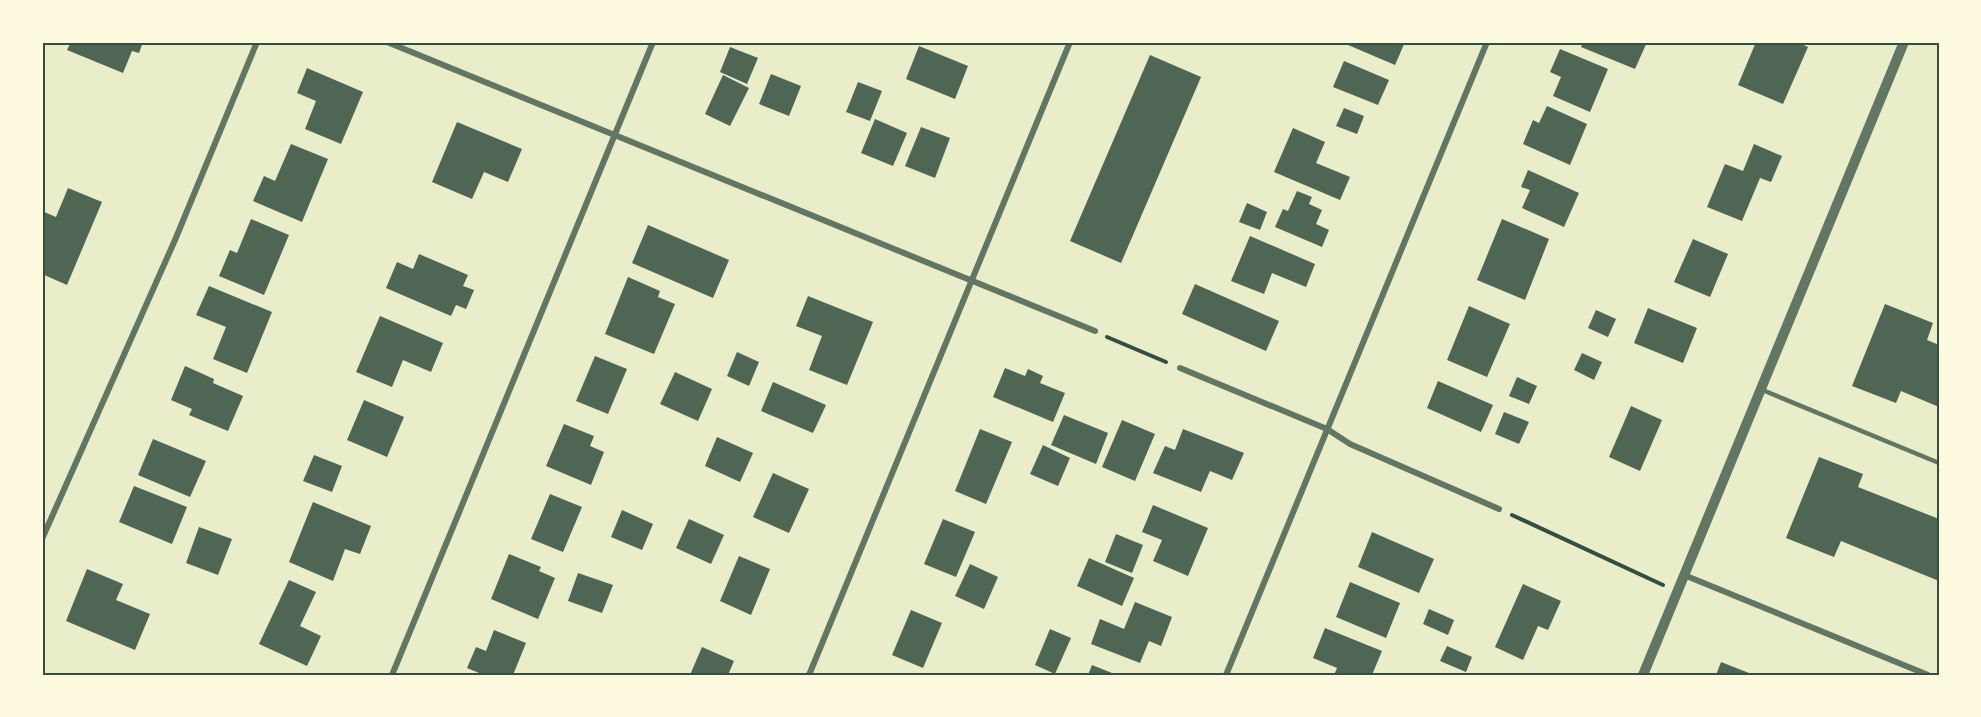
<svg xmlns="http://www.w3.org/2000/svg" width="1981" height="717" viewBox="0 0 1981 717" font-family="'Noto Serif',serif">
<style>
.building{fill:#4f6655}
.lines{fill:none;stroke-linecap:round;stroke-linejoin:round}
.path{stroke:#344e41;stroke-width:4}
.service{stroke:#617663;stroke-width:4.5}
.minor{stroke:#617663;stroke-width:6}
.tertiary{stroke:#617663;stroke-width:10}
.neatline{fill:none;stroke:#344e41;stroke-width:2}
</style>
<rect width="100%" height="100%" fill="#e9edc9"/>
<g class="building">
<path d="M71,42H143L139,53L132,51L123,73L67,50Z"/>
<path d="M1341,42H1405L1395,65Z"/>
<path d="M1583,42H1647L1635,69L1581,47Z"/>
<path d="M1756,42H1797L1808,47L1783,104L1738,85Z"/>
<path d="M919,46L968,66L955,99L906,79Z"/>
<path d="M730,47L758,58L747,84L720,72Z"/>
<path d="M1560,49L1608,69L1590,112L1553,96L1561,77L1550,72Z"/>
<path d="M1150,55L1201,77L1121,263L1070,241Z"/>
<path d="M1344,61L1389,80L1378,105L1333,87Z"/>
<path d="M307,68L363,92L341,144L305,129L316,101L297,93Z"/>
<path d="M771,74L801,86L789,116L759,104Z"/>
<path d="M723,75L749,88L730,126L705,114Z"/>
<path d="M858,82L882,91L870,121L846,112Z"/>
<path d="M1547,106L1587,124L1570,165L1523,144L1533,120L1539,123Z"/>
<path d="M1344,108L1364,116L1357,134L1336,126Z"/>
<path d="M875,119L907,133L893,166L861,153Z"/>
<path d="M457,122L522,149L508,182L484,172L472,199L432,182Z"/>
<path d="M921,127L950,138L935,178L905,166Z"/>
<path d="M1293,128L1325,142L1316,163L1350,177L1340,200L1274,172Z"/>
<path d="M291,144L328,159L302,222L253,201L264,176L275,181Z"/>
<path d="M1754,144L1782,156L1771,182L1760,178L1742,221L1707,207L1725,164L1743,171Z"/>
<path d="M1528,170L1579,193L1564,227L1522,208L1530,190L1521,187Z"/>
<path d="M68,188L102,202L67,285L42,274V211L56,217Z"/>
<path d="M1297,191L1312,197L1309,204L1322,210L1316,224L1329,230L1322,247L1275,227L1283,209L1288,211Z"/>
<path d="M1247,203L1267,212L1260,230L1239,222Z"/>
<path d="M251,219L289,235L264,295L219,276L230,250L237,253Z"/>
<path d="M1502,219L1549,239L1525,300L1477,280Z"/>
<path d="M648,225L729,260L713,298L632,263Z"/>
<path d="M1250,236L1315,264L1306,287L1272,273L1264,294L1231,281Z"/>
<path d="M1693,239L1728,254L1710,297L1674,282Z"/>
<path d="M419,254L468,275L463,286L474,290L466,309L456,305L451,316L386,288L397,262L413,269Z"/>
<path d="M628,277L660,291L658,297L675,304L654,354L605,334Z"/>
<path d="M1195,284L1279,321L1266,351L1182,314Z"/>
<path d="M209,286L272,312L247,373L213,359L226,327L196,315Z"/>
<path d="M808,296L873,322L847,385L809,370L822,336L796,326Z"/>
<path d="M1885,304L1933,323L1927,340L1939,345V407L1901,391L1896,403L1852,386Z"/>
<path d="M1469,306L1510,324L1487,377L1447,360Z"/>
<path d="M1648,308L1697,328L1683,363L1634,343Z"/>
<path d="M1596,310L1616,319L1608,337L1588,328Z"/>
<path d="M380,316L443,343L431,372L403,360L392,387L356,372Z"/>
<path d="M737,352L759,362L749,386L727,376Z"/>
<path d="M1582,353L1602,362L1594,380L1574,370Z"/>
<path d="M595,356L627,369L608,414L576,401Z"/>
<path d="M185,366L214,379L213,383L243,396L228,431L189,415L192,409L171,400Z"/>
<path d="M1005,368L1025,376L1028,369L1043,376L1040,383L1065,393L1053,422L993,397Z"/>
<path d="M675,372L712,389L698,421L660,404Z"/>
<path d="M1517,377L1537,386L1529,404L1509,396Z"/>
<path d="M1438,381L1493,405L1481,432L1427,408Z"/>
<path d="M773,382L826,405L813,433L761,411Z"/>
<path d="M364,400L404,417L387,457L347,440Z"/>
<path d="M1631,406L1662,420L1640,471L1609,457Z"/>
<path d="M1504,412L1529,422L1519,444L1495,434Z"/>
<path d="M1064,415L1108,433L1096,464L1051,445Z"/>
<path d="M1122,420L1155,434L1135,481L1102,467Z"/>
<path d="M564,424L594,436L590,446L604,452L591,485L546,466Z"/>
<path d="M980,429L1012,442L986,504L955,491Z"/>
<path d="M1183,429L1244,453L1232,480L1210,471L1201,492L1153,473L1165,446L1175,450Z"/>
<path d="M717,437L753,453L740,482L705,466Z"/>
<path d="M153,439L206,461L190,497L138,475Z"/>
<path d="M1043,445L1070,458L1058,486L1030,474Z"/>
<path d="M314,455L342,466L332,492L303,481Z"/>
<path d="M1819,457L1863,474L1858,487L1939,519V581L1841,541L1834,557L1786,538Z"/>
<path d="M773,473L809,489L789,533L753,517Z"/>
<path d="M134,486L187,507L172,544L119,522Z"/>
<path d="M550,494L582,507L563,552L531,539Z"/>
<path d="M313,502L371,526L360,554L345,549L333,581L289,562Z"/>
<path d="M1153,505L1208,528L1188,576L1153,561L1162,540L1142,532Z"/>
<path d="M622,510L653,524L642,550L611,537Z"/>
<path d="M689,519L724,535L711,564L676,548Z"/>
<path d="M943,519L975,532L956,577L924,564Z"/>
<path d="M199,527L232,539L218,575L186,563Z"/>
<path d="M1372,532L1434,559L1419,593L1358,567Z"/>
<path d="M1116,534L1143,545L1132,573L1105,562Z"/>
<path d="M509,554L541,567L539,571L555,578L538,619L491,599Z"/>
<path d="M739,556L770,569L751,615L720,601Z"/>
<path d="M1089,558L1134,578L1122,606L1077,586Z"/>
<path d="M970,564L998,577L984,609L955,596Z"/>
<path d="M87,569L123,584L116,600L150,614L135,650L66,621Z"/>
<path d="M578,573L613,585L602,613L568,601Z"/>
<path d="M289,580L316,592L300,626L321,636L307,666L259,644Z"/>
<path d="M1350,582L1400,603L1386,638L1336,617Z"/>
<path d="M1523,584L1561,601L1548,630L1538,626L1523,660L1495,647Z"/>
<path d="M1135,602L1172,617L1161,646L1149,641L1140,663L1091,644L1100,619L1124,629Z"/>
<path d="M1429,609L1454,620L1448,635L1423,624Z"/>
<path d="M911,610L942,623L923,668L892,655Z"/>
<path d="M1325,628L1382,651L1372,675H1334L1337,668L1313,658Z"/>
<path d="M1050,629L1071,638L1055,674L1035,665Z"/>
<path d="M494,630L526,643L513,675H484L467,668L476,647L486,651Z"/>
<path d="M1447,646L1472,657L1466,672L1440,661Z"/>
<path d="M702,647L734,661L728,675H690Z"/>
<path d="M1721,662L1754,675H1716Z"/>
<path d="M1092,665L1117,675H1088Z"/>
</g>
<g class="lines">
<g class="path">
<path d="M1107,337L1166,362"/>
<path d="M1512,515L1663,585"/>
</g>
<path class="service" d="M1760,389L1939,463"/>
<g class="minor">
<path d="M387,42L1095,331"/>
<path d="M1180,368L1327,429L1350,444L1499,509"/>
<path d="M42,539L175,240L257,42"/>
<path d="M1684,575L1928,675"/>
<path d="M392,675L653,42"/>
<path d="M809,675L1070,42"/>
<path d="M1226,675L1487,42"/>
</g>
<path class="tertiary" d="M1643,675L1904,42"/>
</g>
<rect width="1981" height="717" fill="none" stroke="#fefae0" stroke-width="87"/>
<rect x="44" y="44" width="1894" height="630" class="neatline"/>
</svg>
